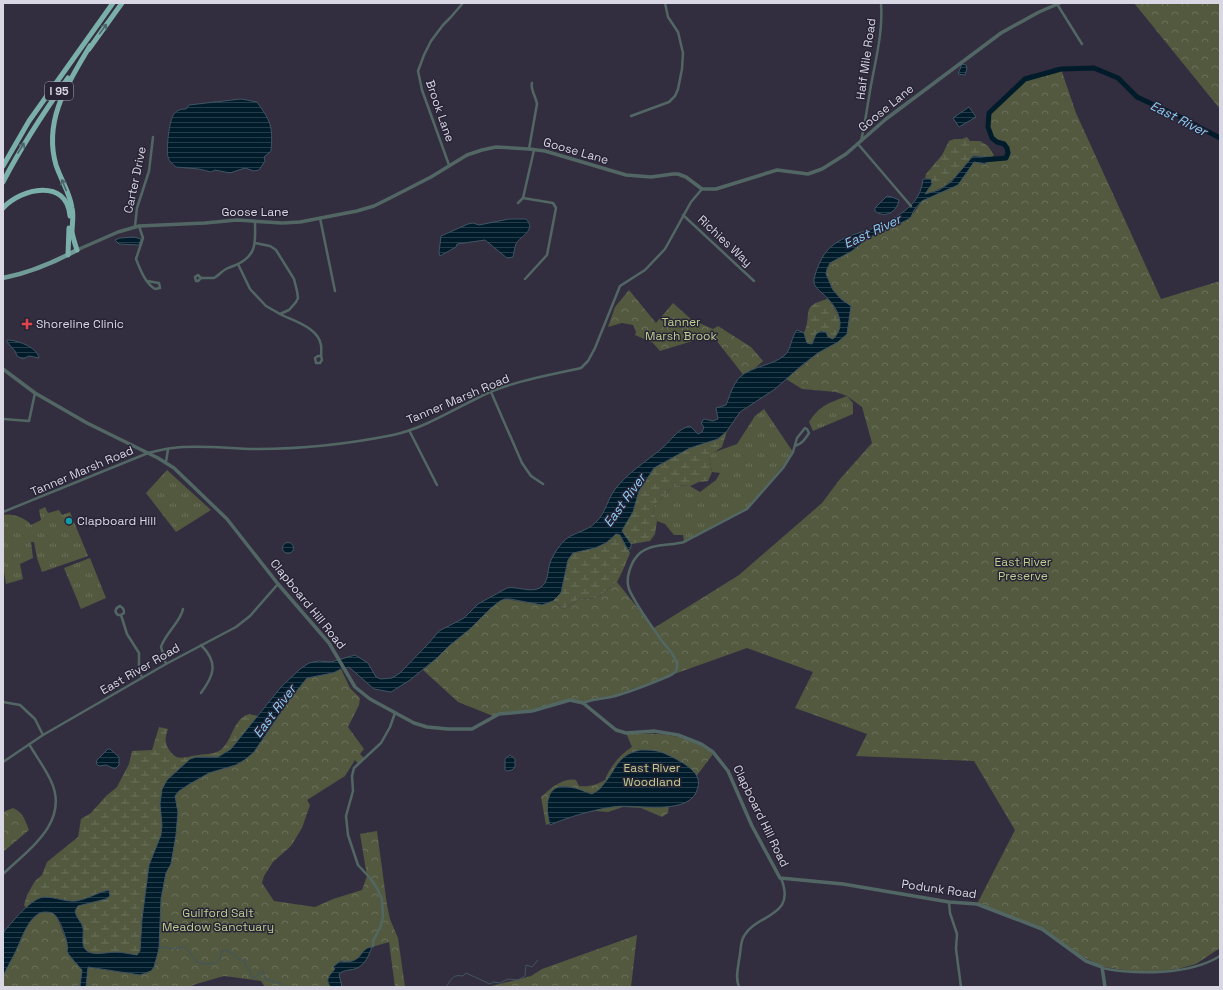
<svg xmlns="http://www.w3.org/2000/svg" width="1223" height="990" viewBox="0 0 1223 990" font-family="'Space Grotesk',sans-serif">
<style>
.grass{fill:url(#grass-tufts)}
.wetland{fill:url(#wetland-marsh)}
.park{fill:url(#park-crowns)}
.water{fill:url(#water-rules);stroke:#415462}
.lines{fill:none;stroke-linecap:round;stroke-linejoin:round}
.stream{stroke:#415462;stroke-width:1}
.river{stroke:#001c2b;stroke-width:5}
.minor{stroke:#526764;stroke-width:2.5}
.tertiary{stroke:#526764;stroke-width:3.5}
.primary{stroke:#709b96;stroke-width:4.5}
.motorway{stroke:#7bb0aa;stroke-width:5}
.oneway{stroke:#4d636a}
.health-dot{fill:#e0444e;stroke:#282436;stroke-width:1.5}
.culture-dot{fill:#0f9aa8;stroke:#282436;stroke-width:1.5}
.labels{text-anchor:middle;stroke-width:3;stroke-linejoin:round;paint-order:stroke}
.shield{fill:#282436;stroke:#a4a1af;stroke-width:1}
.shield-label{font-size:11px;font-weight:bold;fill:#d9d7e3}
.street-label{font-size:12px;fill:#d9d7e3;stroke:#282436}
.park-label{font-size:12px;fill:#bdcd8d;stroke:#282436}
.poi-label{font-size:12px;fill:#d9d7e3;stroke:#282436;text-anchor:start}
.water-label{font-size:13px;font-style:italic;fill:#8ccef5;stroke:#282436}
</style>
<defs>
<pattern id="grass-tufts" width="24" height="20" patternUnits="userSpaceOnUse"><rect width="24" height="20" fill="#52593f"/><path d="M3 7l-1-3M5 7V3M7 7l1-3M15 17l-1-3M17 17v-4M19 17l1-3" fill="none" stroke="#6a705b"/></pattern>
<pattern id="wetland-marsh" width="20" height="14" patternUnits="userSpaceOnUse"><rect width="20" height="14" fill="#52593f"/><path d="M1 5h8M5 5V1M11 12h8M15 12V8" fill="none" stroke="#6a705b"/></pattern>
<pattern id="park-crowns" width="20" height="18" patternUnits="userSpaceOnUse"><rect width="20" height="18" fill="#52593f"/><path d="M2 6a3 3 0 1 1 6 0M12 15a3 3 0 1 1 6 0" fill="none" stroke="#6a705b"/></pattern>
<pattern id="water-rules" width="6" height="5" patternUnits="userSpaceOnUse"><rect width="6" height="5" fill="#001c2b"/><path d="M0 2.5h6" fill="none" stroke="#253c4a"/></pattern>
</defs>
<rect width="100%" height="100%" fill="#322e40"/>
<g class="grass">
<path d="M847,396L853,403V414L813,431L809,422C820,405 829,403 847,396Z"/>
<path d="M764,409L793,452L789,459L747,509L684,542L683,535H674L665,524L657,521L653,511L655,505L674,485L690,486L700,492L716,480L720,473L712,472L709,456L712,453L737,444L755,416Z"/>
<path d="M167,470L211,510L176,532L146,493Z"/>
<path d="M45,507L48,513L59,510L62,515L70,512L88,556L42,572L37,558L34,542H31L33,558L20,564L23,579L6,584L3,566V515C12,513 26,518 31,525L41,520L39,510Z"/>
<path d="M90,558L106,598L81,609L64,568Z"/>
</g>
<g class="wetland">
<path d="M967,137L970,141H980L988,146L994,155L992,157L973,156C956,174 951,188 924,194L932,184L931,179L925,178L926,174L942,155L949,141L954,139H962Z"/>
<path d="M828,299C837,311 848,326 833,339L816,334L812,344L807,343L804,333C813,313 799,306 828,299Z"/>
<path d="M727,431L722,447L709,456L712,472L708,481L699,482L690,486L674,485L655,505L653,511L657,521L655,534L650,541L631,544L622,531L624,527L633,512L636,496L655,467L690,448L718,439Z"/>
<path d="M616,534L620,535L623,542L630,553L623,570L617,582L597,598L579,599L564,609L553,601L561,593L568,560L573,553L595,548L611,539Z"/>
<path d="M249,714L258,716L231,749L218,757H196L190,759L167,780L160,804L162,825L161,835L149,865L142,919L140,951L137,955C130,954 122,952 115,952C107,952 91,957 85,949C81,944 84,934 83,928C82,922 76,918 75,912L78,906L106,899L104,891C94,896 84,901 73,901C54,900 42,890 26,908L24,905L27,895L35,881L42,875L47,862L78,837L81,819L91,813L106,796L117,787L129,764L132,751L152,750L159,727L168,729C165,738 164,743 170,751C176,760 183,758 192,756C200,754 212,755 219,751C233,742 232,719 249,714Z"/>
</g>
<g class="park">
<path d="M1134,3H1220V109Z"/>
<path d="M1061,69L1076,113L1161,299L1220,281V948L1196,964L1178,969L1142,973L1104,967L1073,952L1042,929L977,904L1015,830L974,761L856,756L867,734L795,708L813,672L747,648L610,697L583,703L570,700L532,711L493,716L458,702L423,670L437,658L449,646L470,629L491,608L500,601L505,599L542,605L553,601L564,609L579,599L597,598L617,582L654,628L739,575L822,503L840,479L872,443L862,407L847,396L836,392L802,389L786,379L818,353L838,342L851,306L841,299L833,290L826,274L827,269L830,263L852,251L868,238L907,220C912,216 922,203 923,197L938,192L960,176L974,160L984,158L990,160L1006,158L1008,153L1007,148L1004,144L997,142L992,138L988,127L989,113L1025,79Z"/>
<path d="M629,290L656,323L673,303L692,320L713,329L718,326L751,347L763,361L745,377L712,335L660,351L653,343L635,335L636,332L633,325L622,323L608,327L615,307Z"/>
<path d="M341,669L350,688L360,698L359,705L348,727L364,749L360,754L364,758L358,764L355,760L345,776L307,800L310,805L302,828L291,846L273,862L264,876L262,883L274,901L315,907L333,899L362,890L367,876L360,834L377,831L387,905L390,919L398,938L405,987H395L389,942L372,947C369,955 365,965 357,968C351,971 344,969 339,974L342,987H265L261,981L224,976L193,985L191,987H3V949L19,945C25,931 35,902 56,915L75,963L82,966C100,969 129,975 146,974L159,949L161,899L166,872L171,863L178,812L175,796L179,791L188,785L209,773L236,765L246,759L254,752L290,699L307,678L333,673Z"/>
<path d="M626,733C661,734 684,732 713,754L680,798L669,806L668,813L662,817L641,808L623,807L608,812L595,811L572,815L546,825L541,797C550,789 563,777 576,780L579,786C590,787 596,785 605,780C610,767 620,754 632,747Z"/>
<path d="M13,808C23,812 25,820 29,830L3,852V812Z"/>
<path d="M637,935L631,987H488L531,976L542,969Z"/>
</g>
<g class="water">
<path d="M962,64L966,65L967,68L965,75L958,74Z"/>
<path d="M241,99L257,102C271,122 273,126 271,151L264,157L265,161L259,170L254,171L245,168L230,173L215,170L211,172L199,169L176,167C173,164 169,162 168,157C166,150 169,120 174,114C177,110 181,109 186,109L189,105Z"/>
<path d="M969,107L976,117L959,127L953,118Z"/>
<path d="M973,156L992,157L985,164L974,162L958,185L922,201L914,210L911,217L907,220L868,238L852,251L830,263L827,269L826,274L833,290L841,299L851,306L847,334L838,342L818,353L801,366L775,389L740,412L727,431L718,439L690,448L654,468L639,491L633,512L624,527L622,531L631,544V548L628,550L620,535L616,534L606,543L595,548L573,553L568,560L561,593L553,601L542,605L510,599H505L500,601L491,608L470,629L449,646L437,658L410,680L391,692L374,689L349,667L341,669L333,673L307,678L290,699L254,752L246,759L236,765L209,773L188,785L179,791L175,796L178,812L176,835L171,864L166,873L161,899L159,949L154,967L151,971L140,975L88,967L86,987H64L80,986L82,970C77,964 72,959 67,952C69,944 64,933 61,925C57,918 56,912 46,912C30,911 21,940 16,951C12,959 8,966 4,974L3,980V933C11,923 33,896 45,897C55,897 66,902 76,901C88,899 98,892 109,890L110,896L106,899L78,906L75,911C76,918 82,922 83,928C84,934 81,944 85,949C91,957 107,952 115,952C122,952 130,954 137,955L140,951L142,919L149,865L161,835L162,825L160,804L162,789L167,780L190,759L196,757H218L231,749L281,687L300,669L309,663L319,661L331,662L355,655L368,663L376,677L381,679L392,678L400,673L427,645L439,631L464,618L478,604L507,588C517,586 530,593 540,588C549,582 547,572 550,563C552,557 558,547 563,542C572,532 587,532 596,522C606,513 607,499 616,488C629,472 644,463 660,450C669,443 678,428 690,426L698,434L702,432L704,427L701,423L704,419L713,421L718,419L716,408L726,405C730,395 733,384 740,377C752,366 772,366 785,355C791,350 791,337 797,330L804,333L807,343L812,344L816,334L821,331L826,332L828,337L833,339C838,334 840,330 840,323C839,310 831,301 822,293C819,290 815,287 814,283C813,276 821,258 826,252C840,235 863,233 883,225C888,223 892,220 896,217C911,207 921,198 923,179H931L932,184L925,194L939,190L951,182Z"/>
<path d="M887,196L892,197L899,200C897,212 885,219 875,211V208Z"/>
<path d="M509,219H526C536,229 523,235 517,242C515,245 514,252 513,257L507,258L485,240L457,244L456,247L440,256L439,252L441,236L468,224L473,223L479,225Z"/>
<path d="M134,237L141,239L139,245L119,244L115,240L120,238Z"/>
<path d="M7,340C17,340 37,347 39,358L29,356L23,359L17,356L15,351L7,342Z"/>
<circle cx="288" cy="548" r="5.5"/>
<path d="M108,749H110L119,757V765L115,769L106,765L99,766L96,763L97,760Z"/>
<path d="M640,750C647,750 655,750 661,752C669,755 685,763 691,769C696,773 700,780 698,787C692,818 635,803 612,807C593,810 568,817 550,825C545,807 545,782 570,787C578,788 585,792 592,794C595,792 600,790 602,786C617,770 615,756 640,750Z"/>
<path d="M510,755L515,759V767L512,770L507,771L505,770V759Z"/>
<path d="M372,947C369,955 365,965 357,968C351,971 344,969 339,974L342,987H331C324,980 330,975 335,969L333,967L340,961C364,965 358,948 372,947Z"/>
</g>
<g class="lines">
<g class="stream">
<path d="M158,949L164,947L174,949L184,947L188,950L196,961L204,964L216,963L220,958L222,951L225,950L234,954L236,958L245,961C246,969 250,970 252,977L255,978L258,974L263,971L265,979L282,984L284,987"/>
<path d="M446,987C452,979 452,974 463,976L466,973L490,984L493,982L500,983L508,979L518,980L525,976L526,965L532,967L538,960"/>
</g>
<path class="river" d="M983,160L1006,158L1008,153L1007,148L1004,144L997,142L992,138L988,127L989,113L1025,79L1061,69L1094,68L1118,78L1137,97L1180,117L1220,138"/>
<g class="minor">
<path d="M1057,4L1082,44"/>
<path d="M631,116L669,102L675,96L678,89L682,69L683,53L678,32L668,17L665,3"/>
<path d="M861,141C866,120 868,100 872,80C877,54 883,29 881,3"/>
<path d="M858,144L911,206"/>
<path d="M529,149L537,104C536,97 530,89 532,83"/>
<path d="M449,165L422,90L418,71L424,55L431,41L443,25L450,18L463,3"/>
<path d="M518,203L523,198"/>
<path d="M683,215L754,281"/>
<path d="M320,218L335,291"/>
<path d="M135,226L137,208L149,171L153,137"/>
<path d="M139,226L143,238L136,259C140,269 145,283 155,289L160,288L159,283L147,281"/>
<path d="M238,264L250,289L266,306L280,314L289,310L296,302L298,298L297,291L294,279L276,250L270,246L255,243"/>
<path d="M201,278L198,281H196L195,277L198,275L201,278H214C218,276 222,271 226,269C230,267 234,266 238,264C258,254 255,241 255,221"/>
<path d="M525,279L547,255L556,208L553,203L523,198L534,150"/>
<path d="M280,314C293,321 318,327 321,345C322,350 320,355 322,360L320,363H316L315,358L318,356H320"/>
<path d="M491,392L522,463L531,476L543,484"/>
<path d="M3,419L29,421L35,393"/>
<path d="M409,430L437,485"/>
<path d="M166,462L168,449"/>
<path d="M3,512L148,453C156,451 164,449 172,448C200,444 229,449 257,449C302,449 348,444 393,435C426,428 459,406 490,392C519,380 551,375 581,368L588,361L595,348L620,286L645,270L665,249L691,202L702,189"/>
<path d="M121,615H118C114,612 115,608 120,606C123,608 124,609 124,613L121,615L127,634L139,653V668L142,678"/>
<path d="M166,664L161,647C165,634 181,621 183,609"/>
<path d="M201,693C215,674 218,662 201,645"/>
<path d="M3,702L20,705L35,719L43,735"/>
<path d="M583,703C592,699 601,699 611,697C631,692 650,684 669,676C674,674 678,670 677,664C676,656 667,648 662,641C653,628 635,604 629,589C625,578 631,561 640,553C652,543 670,546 684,542L747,509L783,468L793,452L797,438L805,428L807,429L809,433C805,439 802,444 795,446"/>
<path d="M3,762L43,735L166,664L236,627L250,616L278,584"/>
<path d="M3,874C29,849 70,822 51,781C45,768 36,756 29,744"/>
<path d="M949,902L950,913L957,934L956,949L961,987"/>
<path d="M373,946V941L380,928L383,917L382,899L377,888L370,878L358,865L348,835L346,816L353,791L352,776L354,768L381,743L390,727L395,713"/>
<path d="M1102,968C1136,975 1190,975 1220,956"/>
<path d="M739,987C735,978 738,969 739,960C741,952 740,942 744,936C757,913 797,918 781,878"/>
</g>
<g class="tertiary">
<path d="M77,250L118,232L139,226L205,223L237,220L282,223L300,222L357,211L374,206L394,196L431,177L467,155L482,150L496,147L529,149L545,151L626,175L651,177L673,174H678L686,177L702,189H716L777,170L808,174L822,169L846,154L886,119L1001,33L1039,12L1060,3"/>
<path d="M3,369L35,393L87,423L158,458L174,468L227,519L278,584L329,643L355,687L370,699L414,723L427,727L448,729H472L499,714L532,711L570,700L583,703L616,730L626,733L654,731L678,735L701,744L713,752L728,771L752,826L780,878L843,884L949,902L977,904L1042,929L1086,961L1102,967L1105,987"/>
</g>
<path class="primary" d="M3,278C29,273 53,263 77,250"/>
<g class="motorway">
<path d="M89,49L122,3"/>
<path d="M3,166L29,121L113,3"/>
<path d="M3,182C22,145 44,112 68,78"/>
<path d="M3,208C21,188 67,178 70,216"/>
<path d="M77,250C75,244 73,238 72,232C72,224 74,216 72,208C70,193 61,180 56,165C43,120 68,83 90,46"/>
<path d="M68,255L69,228"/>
</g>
</g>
<defs><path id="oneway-shaft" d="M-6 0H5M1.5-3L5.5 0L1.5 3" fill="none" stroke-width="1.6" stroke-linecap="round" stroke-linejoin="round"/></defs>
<g class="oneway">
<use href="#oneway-shaft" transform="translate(103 29) rotate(-54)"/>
<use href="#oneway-shaft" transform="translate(21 148) rotate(-58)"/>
<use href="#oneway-shaft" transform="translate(64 185) rotate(-112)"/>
</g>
<path class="health-dot" d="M25 318h4v4h4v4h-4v4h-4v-4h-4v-4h4z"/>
<circle class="culture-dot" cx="69" cy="521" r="4"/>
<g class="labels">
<rect class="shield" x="45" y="82" width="28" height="18" rx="3"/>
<g class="shield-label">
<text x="59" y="95">I 95</text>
</g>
<g class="street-label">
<text transform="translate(866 59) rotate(-82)" y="4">Half Mile Road</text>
<text transform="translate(886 108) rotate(-39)" y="4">Goose Lane</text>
<text transform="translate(440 111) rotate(71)" y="4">Brook Lane</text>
<text transform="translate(576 151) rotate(16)" y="4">Goose Lane</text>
<text transform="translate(135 180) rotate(-78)" y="4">Carter Drive</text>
<text x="255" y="216">Goose Lane</text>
<text transform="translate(725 241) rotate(43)" y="4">Richies Way</text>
<text transform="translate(458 399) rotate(-23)" y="4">Tanner Marsh Road</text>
<text transform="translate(82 471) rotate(-23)" y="4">Tanner Marsh Road</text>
<text transform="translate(308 604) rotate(51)" y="4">Clapboard Hill Road</text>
<text transform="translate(140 669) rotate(-30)" y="4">East River Road</text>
<text transform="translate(761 816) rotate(64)" y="4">Clapboard Hill Road</text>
<text transform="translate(939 889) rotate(8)" y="4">Podunk Road</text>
</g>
<g class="park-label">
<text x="681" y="326">Tanner<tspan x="681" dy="14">Marsh Brook</tspan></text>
<text x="1023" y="566">East River<tspan x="1023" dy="14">Preserve</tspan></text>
<text x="652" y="772">East River<tspan x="652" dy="14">Woodland</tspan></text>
<text x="218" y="917">Guilford Salt<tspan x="218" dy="14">Meadow Sanctuary</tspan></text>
</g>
<g class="poi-label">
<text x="36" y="328">Shoreline Clinic</text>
<text x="77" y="525">Clapboard Hill</text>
</g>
<g class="water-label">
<text transform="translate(1179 118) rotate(27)" y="5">East River</text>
<text transform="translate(872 231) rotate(-25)" y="5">East River</text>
<text transform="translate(624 500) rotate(-54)" y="5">East River</text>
<text transform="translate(274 711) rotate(-53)" y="5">East River</text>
</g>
</g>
<rect width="1223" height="990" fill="none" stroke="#d9d7e3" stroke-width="8"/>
</svg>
